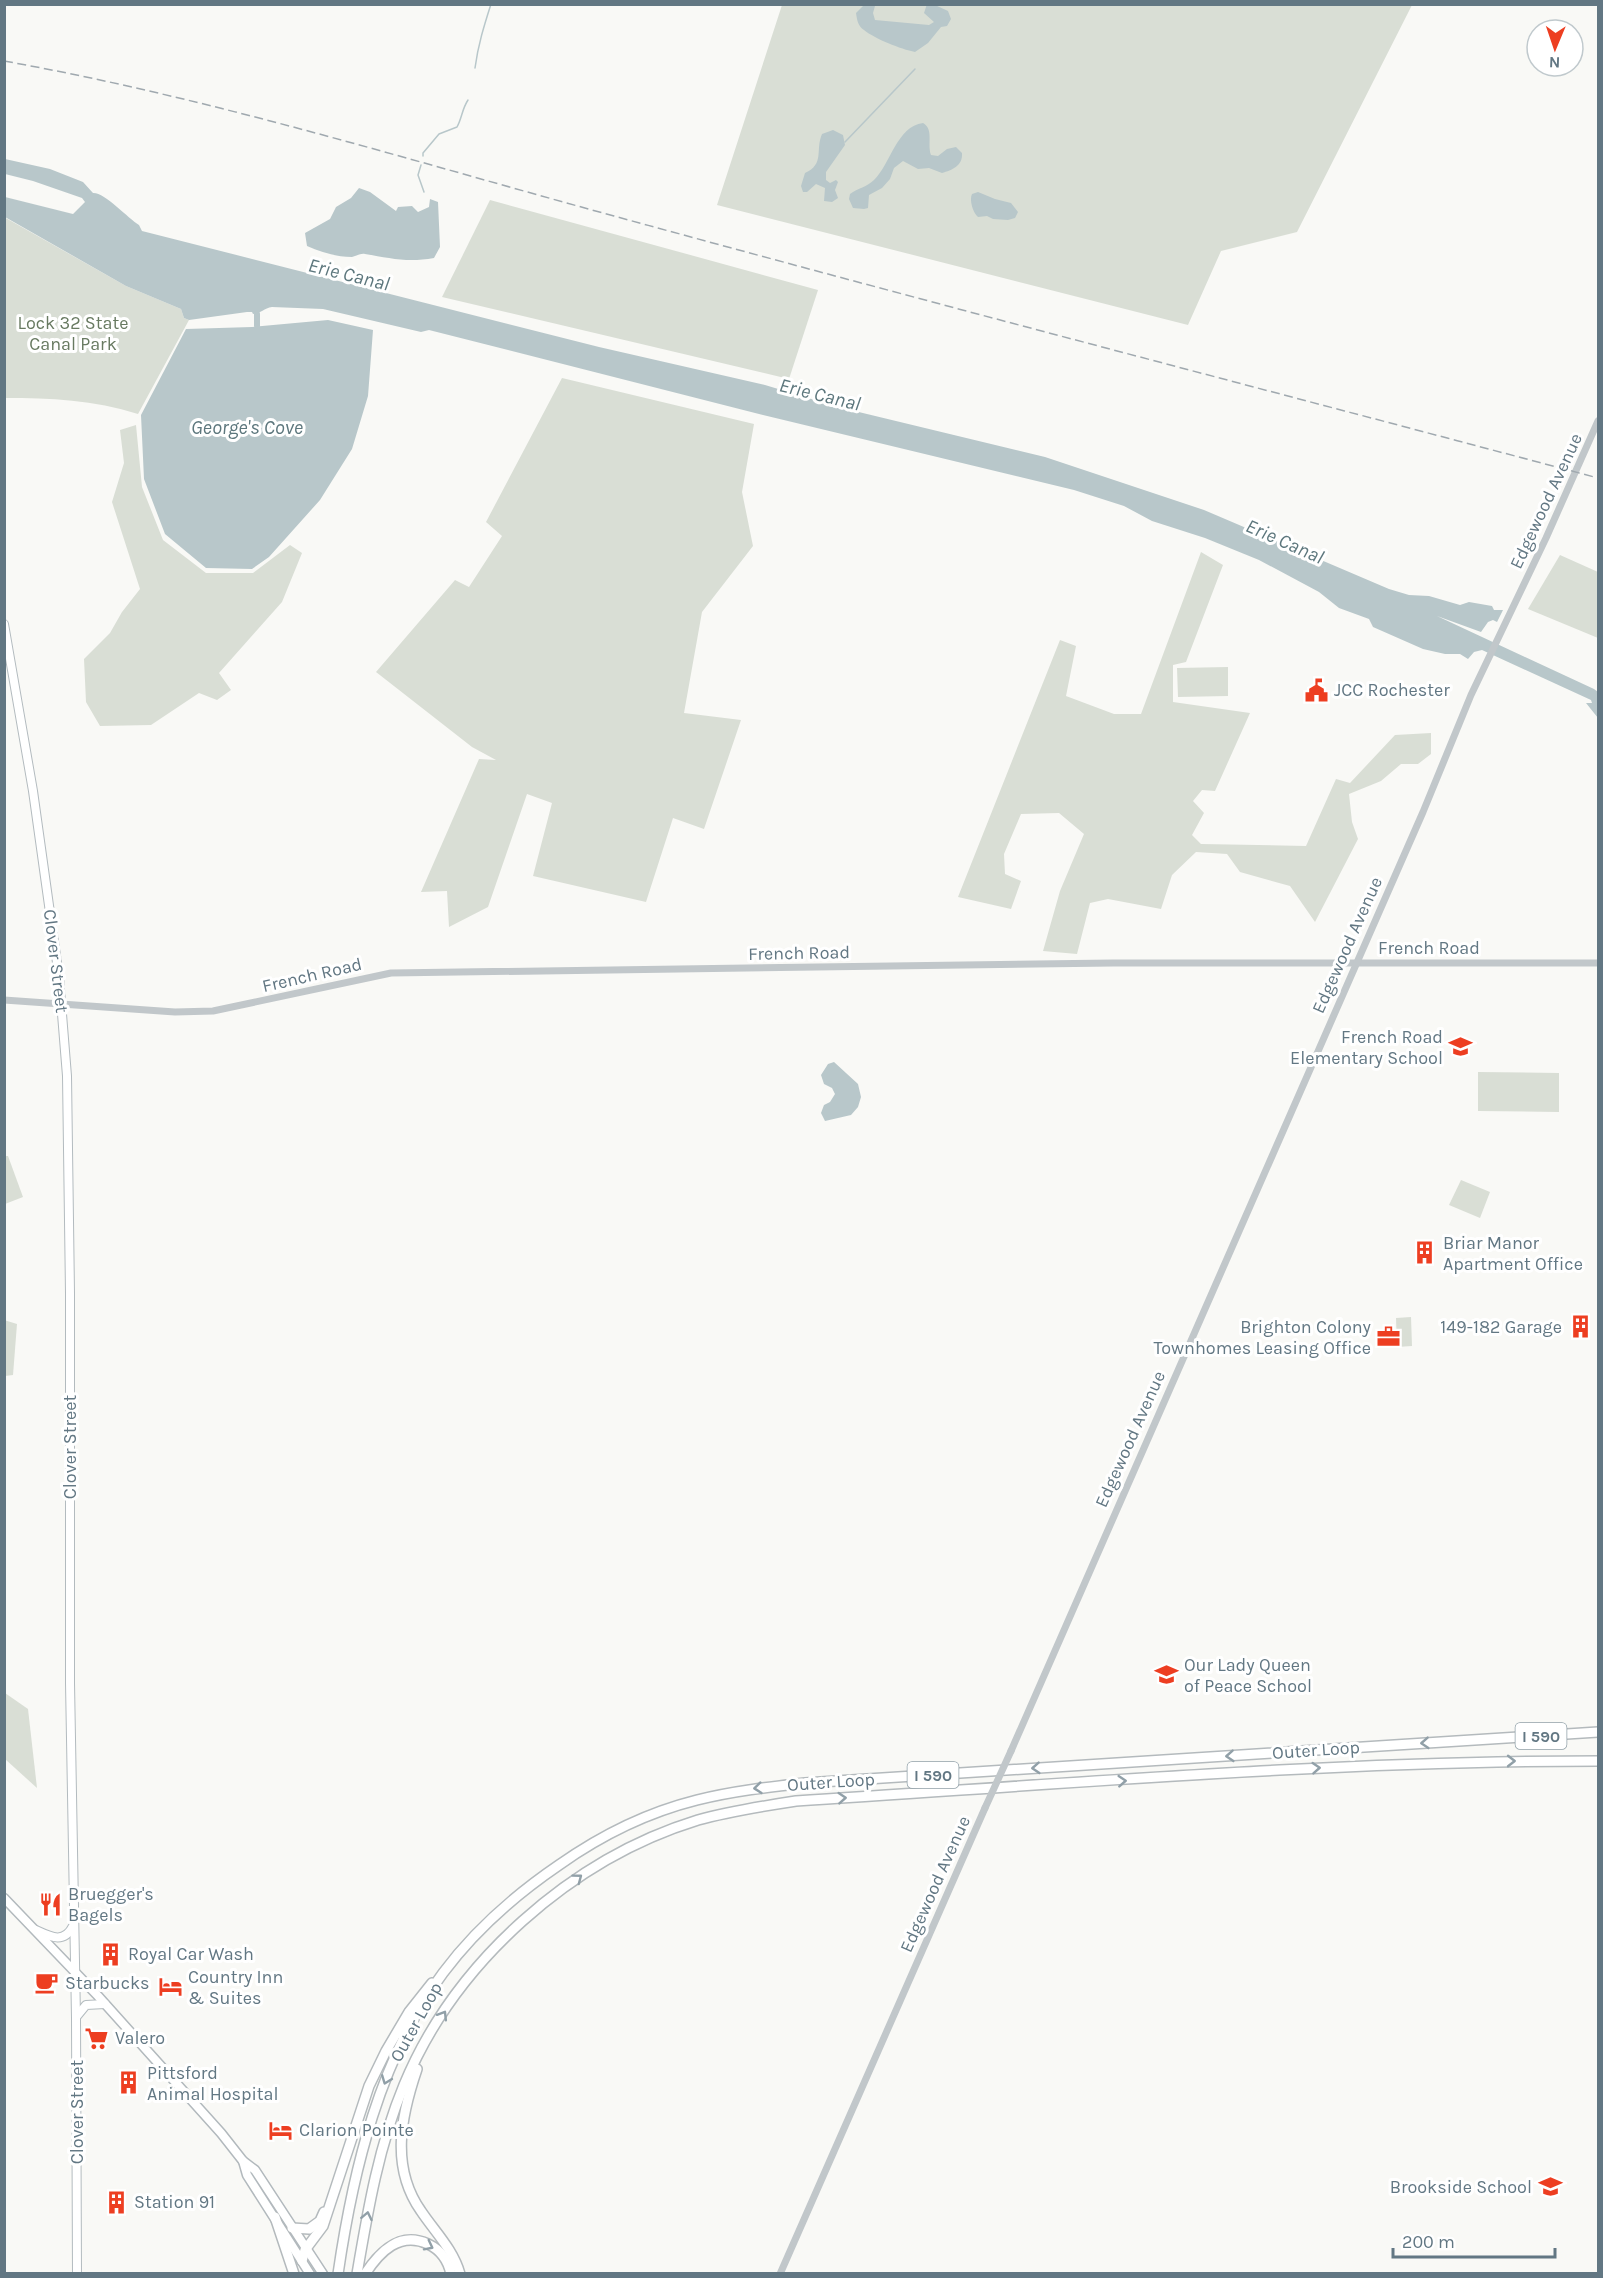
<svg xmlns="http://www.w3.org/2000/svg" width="1603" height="2278" viewBox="0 0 1603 2278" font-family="Karla,sans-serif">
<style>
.green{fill:#d9ded5}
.water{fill:#b8c7ca}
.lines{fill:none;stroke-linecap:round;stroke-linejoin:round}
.stream{stroke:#b8c7ca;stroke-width:1.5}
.canal{stroke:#b8c7ca;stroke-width:6}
.secondary-casing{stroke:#b3bbbf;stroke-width:10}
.primary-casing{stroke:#b2b9bd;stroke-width:11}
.motorway-casing{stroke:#b4babd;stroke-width:12}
.tertiary{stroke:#c1c7ca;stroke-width:7}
.secondary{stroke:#fff;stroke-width:8}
.primary{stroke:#fff;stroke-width:8}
.motorway{stroke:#fff;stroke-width:9}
.rail{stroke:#a0a9af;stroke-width:1.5;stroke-dasharray:9 4.5;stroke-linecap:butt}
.tertiary-bridge{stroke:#c1c7ca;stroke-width:7}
.oneway{stroke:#91a0a8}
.labels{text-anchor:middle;stroke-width:6;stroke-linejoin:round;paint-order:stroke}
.shield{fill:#fff;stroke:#91a0a8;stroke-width:1.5}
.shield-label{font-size:16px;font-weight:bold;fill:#627783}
.park-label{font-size:18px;fill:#687a61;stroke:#fff}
.street-label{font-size:18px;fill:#627783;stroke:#fff}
.poi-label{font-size:18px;fill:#627783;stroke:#fff;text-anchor:start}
.water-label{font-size:20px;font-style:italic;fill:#5d777d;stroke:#fff}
</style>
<rect width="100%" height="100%" fill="#f9f9f6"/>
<g class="green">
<path d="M782,5H1412L1297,232L1221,251L1188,325L717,205Z"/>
<path d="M490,200L818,290L789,379L442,297Z"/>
<path d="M4,217L126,286L181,309L184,318L189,320L138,414C94,400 50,398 5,398Z"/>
<path d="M562,378L754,424L742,492L753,546L702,612L684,713L741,720L704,829L673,818L646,902L533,876L552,803L527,794L488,907L449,927L447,891L421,892L479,759L496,760L472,747L376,672L455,580L469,587L502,536L486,522Z"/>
<path d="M136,425L142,487L163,540L206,573H253L290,545L302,553L282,602L219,673L231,690L217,700L199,693L151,725L100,726L86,702L84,659L110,633L122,612L140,589L112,502L124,463L120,430Z"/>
<path d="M1201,552L1223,565L1186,662L1173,665V702L1250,713L1215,791L1202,790L1193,801L1204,813L1192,835L1201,844L1306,846L1336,779L1350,783L1395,735L1431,733V754L1418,764H1401L1381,781L1349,794L1352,822L1358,839L1315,922L1290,886L1240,872L1227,854L1196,852L1172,875L1161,909L1108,899L1090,903L1077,954L1043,951L1060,891L1084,834L1059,813L1021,814L1004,854L1005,874L1021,881L1011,909L958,897L1060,640L1076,646L1066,696L1114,714H1141Z"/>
<path d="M1560,555L1598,572V638L1528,609Z"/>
<path d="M1228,667V696L1178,697L1177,668Z"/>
<path d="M1478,1072L1559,1073V1112L1478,1111Z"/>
<path d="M5,1156H8L23,1197L5,1204Z"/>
<path d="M1461,1180L1490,1192L1480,1218L1449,1205Z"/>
<path d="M1411,1317L1412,1346L1397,1347L1396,1318Z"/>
<path d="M4,1320L17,1324L13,1375L5,1376Z"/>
<path d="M5,1693L28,1709L37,1788L5,1759Z"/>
</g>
<g class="water">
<path d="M864,5L875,6L873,13L875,20L929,25L934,22L924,13L927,4L935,5L948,11L951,19L947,26L941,27L928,43L915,52C901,49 875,39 864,30C858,26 857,20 856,13Z"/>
<path d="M923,123C934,129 927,144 931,155L938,156L947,149L956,147L962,153C963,166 952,170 942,173L929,168L918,169L903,161L894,168L890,179L882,188L869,195L868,208L864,209L853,208L849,199L850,194C858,188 867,187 874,180C890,165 897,126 923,123Z"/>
<path d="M833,130L843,135L845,145L826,172V180L830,183L836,180L838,182L835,190L838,198L832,202L824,201L825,188L816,184L807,192H803L801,186L805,173C825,164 815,150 822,134Z"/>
<path d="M5,159L50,169L83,182L93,193C104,192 128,218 139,225L142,231L599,347L765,385L838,407L1045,457L1204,510L1389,589L1409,595L1429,596L1460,605L1469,602L1492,606L1494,610H1503L1497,622L1493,620L1488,622L1481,632L1437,616L1594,689L1598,692V718L1586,703H1592L1591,700L1482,650L1474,652L1468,659L1460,654H1445L1423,649L1373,627L1369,619L1339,608L1319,592L1259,560L1205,538L1152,521L1124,506L1074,490L759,414L429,330L421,332L323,309L272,307C264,308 260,314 253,314L252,312H247L189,320L184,318L181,309L126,286L5,217V197L73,214L85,202L82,198L33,181L5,174Z"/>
<path d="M359,188L370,192L396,211L398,207L412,206L418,212L429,207L430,199L438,202L440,247L434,258C407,263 390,258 365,254C361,253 356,256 352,257C336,257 321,252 307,246L305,233L330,219L336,207L351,198Z"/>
<path d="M978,192L995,199L1011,203L1018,212L1015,218L1008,220L993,219L987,216L978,217C973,213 969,200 972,194Z"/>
<path d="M328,320L373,330L368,396L352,449L320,500L269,557L252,569L206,568L165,534L144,479L141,415L186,329L252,327Z"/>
<path d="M834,1062L858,1084L861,1097L858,1107L851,1115L825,1121L821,1113L824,1105L830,1102L835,1094L832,1088L824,1084L821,1075L828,1064Z"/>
</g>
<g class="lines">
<g class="stream">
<path d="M475,68C478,45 484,26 491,4"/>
<path d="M845,142L915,69"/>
<path d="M423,156V153L439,134L457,127C462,118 462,109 468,100"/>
<path d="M421,165L418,175L424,192"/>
</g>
<path class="canal" d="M257,314V326"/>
<defs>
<g id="secondary">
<path d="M4,624L33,791L59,977L67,1076L70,1293V1683L76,2018L77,2274"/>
<path d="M36,1930C51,1937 64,1944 73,1926"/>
<path d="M77,2016L86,2005L105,2004"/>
</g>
<g id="primary">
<path d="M4,1898L98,1996L221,2133L243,2161L255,2170L323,2274"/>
<path d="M243,2161L247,2175L310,2274"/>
</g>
<g id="motorway">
<path d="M417,2069C401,2116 390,2167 421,2211C435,2232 453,2249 460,2274"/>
<path d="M275,2217L294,2274"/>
<path d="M292,2228L309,2229L320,2221L324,2212"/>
<path d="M302,2261L305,2250L323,2226L369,2086L386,2051L409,2012L432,1983"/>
<path d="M338,2274C353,2170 380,2058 443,1973C475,1930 515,1895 559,1865C600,1836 649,1812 697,1800C733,1791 769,1787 805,1783L1598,1732"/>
<path d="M357,2274C368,2209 379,2145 404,2085C455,1962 571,1859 698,1820C730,1811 763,1806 796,1801C1063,1784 1331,1761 1598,1761"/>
<path d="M365,2274C380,2251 400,2231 428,2244C441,2250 448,2260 451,2274"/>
</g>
</defs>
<use href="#secondary" class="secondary-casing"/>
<use href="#primary" class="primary-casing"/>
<use href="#motorway" class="motorway-casing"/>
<g class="tertiary">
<path d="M4,1000L175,1012L213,1011L391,973L1113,963H1598"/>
<path d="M1011,1751L1423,812L1471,695L1546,538L1598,421"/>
<path d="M780,2274L985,1808"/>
</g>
<use href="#secondary" class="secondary"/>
<use href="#primary" class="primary"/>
<use href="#motorway" class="motorway"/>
<path class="rail" d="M4,61C211,98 412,161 614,216C942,306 1271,391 1598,478"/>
<path class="tertiary-bridge" d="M985,1808L1011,1751"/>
</g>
<defs><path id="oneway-chevron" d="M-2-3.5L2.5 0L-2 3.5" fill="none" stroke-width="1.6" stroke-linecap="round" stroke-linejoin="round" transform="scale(1.5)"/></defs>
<g class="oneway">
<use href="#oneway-chevron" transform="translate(1425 1743) rotate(176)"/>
<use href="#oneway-chevron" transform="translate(1230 1756) rotate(176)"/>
<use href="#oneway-chevron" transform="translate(1511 1761)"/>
<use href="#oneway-chevron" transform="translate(1036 1768) rotate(176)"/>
<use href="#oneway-chevron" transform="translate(1316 1768) rotate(-4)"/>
<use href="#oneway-chevron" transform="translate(1122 1781) rotate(-4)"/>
<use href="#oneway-chevron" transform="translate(758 1788) rotate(174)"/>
<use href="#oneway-chevron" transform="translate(842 1798) rotate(-4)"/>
<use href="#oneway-chevron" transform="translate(578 1878) rotate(-37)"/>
<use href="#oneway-chevron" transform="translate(443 2015) rotate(-58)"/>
<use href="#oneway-chevron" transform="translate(386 2080) rotate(111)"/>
<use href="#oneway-chevron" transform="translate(367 2216) rotate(-78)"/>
<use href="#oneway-chevron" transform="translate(429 2246) rotate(27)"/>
</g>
<defs>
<symbol id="civic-bare" viewBox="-9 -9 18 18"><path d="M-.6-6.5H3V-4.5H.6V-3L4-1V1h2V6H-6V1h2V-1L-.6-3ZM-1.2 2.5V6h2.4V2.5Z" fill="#ed3e21" stroke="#fff" stroke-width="2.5" paint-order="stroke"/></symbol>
<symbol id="school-bare" viewBox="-9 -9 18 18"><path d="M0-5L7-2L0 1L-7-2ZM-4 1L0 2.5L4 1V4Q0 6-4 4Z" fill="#ed3e21" stroke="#fff" stroke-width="2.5" paint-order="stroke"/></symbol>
<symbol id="building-bare" viewBox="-9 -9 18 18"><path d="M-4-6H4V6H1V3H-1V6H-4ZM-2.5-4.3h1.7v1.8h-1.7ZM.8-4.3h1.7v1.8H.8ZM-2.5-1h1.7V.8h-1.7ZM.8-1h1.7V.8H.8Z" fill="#ed3e21" stroke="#fff" stroke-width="2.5" paint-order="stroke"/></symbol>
<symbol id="office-bare" viewBox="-9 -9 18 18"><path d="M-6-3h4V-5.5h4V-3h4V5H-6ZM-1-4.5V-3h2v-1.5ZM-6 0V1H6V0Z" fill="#ed3e21" stroke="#fff" stroke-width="2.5" paint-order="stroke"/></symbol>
<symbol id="restaurant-bare" viewBox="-9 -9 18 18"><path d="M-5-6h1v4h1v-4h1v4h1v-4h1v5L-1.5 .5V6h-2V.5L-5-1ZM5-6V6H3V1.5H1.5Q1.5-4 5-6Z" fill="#ed3e21" stroke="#fff" stroke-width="2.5" paint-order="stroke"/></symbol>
<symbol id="cafe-bare" viewBox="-9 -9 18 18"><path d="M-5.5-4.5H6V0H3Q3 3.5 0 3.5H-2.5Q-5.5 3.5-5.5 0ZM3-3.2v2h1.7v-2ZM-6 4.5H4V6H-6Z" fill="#ed3e21" stroke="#fff" stroke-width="2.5" paint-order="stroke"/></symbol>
<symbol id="hotel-bare" viewBox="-9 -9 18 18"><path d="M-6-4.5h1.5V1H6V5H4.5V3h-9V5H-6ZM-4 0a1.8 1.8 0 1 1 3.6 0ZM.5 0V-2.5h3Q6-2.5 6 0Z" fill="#ed3e21" stroke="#fff" stroke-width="2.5" paint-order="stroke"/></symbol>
<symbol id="supermarket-bare" viewBox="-9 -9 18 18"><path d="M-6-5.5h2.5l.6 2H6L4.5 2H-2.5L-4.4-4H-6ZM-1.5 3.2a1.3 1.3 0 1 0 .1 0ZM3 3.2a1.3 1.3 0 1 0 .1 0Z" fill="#ed3e21" stroke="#fff" stroke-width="2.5" paint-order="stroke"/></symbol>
</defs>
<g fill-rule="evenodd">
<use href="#civic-bare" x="1300" y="674" width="33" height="33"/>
<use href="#school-bare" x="1444" y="1030" width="33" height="33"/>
<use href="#building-bare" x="1408" y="1236" width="33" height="33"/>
<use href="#building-bare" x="1564" y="1310" width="33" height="33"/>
<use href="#office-bare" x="1372" y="1320" width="33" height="33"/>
<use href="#school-bare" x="1150" y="1658" width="33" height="33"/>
<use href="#restaurant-bare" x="34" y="1888" width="33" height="33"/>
<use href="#building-bare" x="94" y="1938" width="33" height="33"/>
<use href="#cafe-bare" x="30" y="1966" width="33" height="33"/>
<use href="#hotel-bare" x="154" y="1970" width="33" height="33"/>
<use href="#supermarket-bare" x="80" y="2022" width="33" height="33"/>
<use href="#building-bare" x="112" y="2066" width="33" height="33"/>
<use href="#hotel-bare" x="264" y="2114" width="33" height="33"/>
<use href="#school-bare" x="1534" y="2170" width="33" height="33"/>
<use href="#building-bare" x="100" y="2186" width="33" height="33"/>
</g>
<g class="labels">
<g class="shield">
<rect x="1515.5" y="1723" width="51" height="26" rx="4.5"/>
<rect x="907.5" y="1762" width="51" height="26" rx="4.5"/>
</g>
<g class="shield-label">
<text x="1541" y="1742">I 590</text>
<text x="933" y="1781">I 590</text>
</g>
<g class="park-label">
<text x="73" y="329">Lock 32 State<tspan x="73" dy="21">Canal Park</tspan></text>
</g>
<g class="street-label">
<text transform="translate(1546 501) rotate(-65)" y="6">Edgewood Avenue</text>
<text transform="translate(1347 945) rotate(-66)" y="6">Edgewood Avenue</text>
<text x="1429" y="954">French Road</text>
<text transform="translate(799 953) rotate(-1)" y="6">French Road</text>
<text transform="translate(56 961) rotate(83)" y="6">Clover Street</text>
<text transform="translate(312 975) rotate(-13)" y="6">French Road</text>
<text transform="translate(1130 1439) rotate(-66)" y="6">Edgewood Avenue</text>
<text transform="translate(70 1447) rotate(-90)" y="6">Clover Street</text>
<text transform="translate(1316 1750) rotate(-4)" y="6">Outer Loop</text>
<text transform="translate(831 1782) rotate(-4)" y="6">Outer Loop</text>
<text transform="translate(935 1884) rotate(-66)" y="6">Edgewood Avenue</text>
<text transform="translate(416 2022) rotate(-61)" y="6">Outer Loop</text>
<text transform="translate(77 2112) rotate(-90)" y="6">Clover Street</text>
</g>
<g class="poi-label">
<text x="1334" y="696">JCC Rochester</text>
<text x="1443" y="1043" text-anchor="end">French Road<tspan x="1443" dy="21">Elementary School</tspan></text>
<text x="1443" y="1249">Briar Manor<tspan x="1443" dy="21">Apartment Office</tspan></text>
<text x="1371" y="1333" text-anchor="end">Brighton Colony<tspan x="1371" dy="21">Townhomes Leasing Office</tspan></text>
<text x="1562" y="1333" text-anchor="end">149-182 Garage</text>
<text x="1184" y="1671">Our Lady Queen<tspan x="1184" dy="21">of Peace School</tspan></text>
<text x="68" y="1900">Bruegger's<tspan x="68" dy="21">Bagels</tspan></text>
<text x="128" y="1960">Royal Car Wash</text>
<text x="188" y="1983">Country Inn<tspan x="188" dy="21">&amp; Suites</tspan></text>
<text x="65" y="1989">Starbucks</text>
<text x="115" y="2044">Valero</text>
<text x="147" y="2079">Pittsford<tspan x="147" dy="21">Animal Hospital</tspan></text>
<text x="299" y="2136">Clarion Pointe</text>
<text x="1532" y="2193" text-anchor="end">Brookside School</text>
<text x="134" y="2208">Station 91</text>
</g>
<g class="water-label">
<text transform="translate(349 274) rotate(14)" y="7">Erie Canal</text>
<text transform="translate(820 394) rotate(14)" y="7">Erie Canal</text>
<text x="247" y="434">George's Cove</text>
<text transform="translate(1285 541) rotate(24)" y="7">Erie Canal</text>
</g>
</g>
<rect width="1603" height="2278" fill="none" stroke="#627783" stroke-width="12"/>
<g transform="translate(1555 48) rotate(182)"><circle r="28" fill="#ffffff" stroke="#c0c9cd" stroke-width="1.5"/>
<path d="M0-4.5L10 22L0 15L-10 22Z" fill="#ed3e21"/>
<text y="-9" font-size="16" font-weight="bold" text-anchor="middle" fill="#627783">N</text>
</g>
<path d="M1393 2248v9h162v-9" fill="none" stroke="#627783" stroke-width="3"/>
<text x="1402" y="2248" font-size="18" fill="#627783" stroke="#ffffff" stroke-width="4.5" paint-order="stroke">200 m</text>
</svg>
